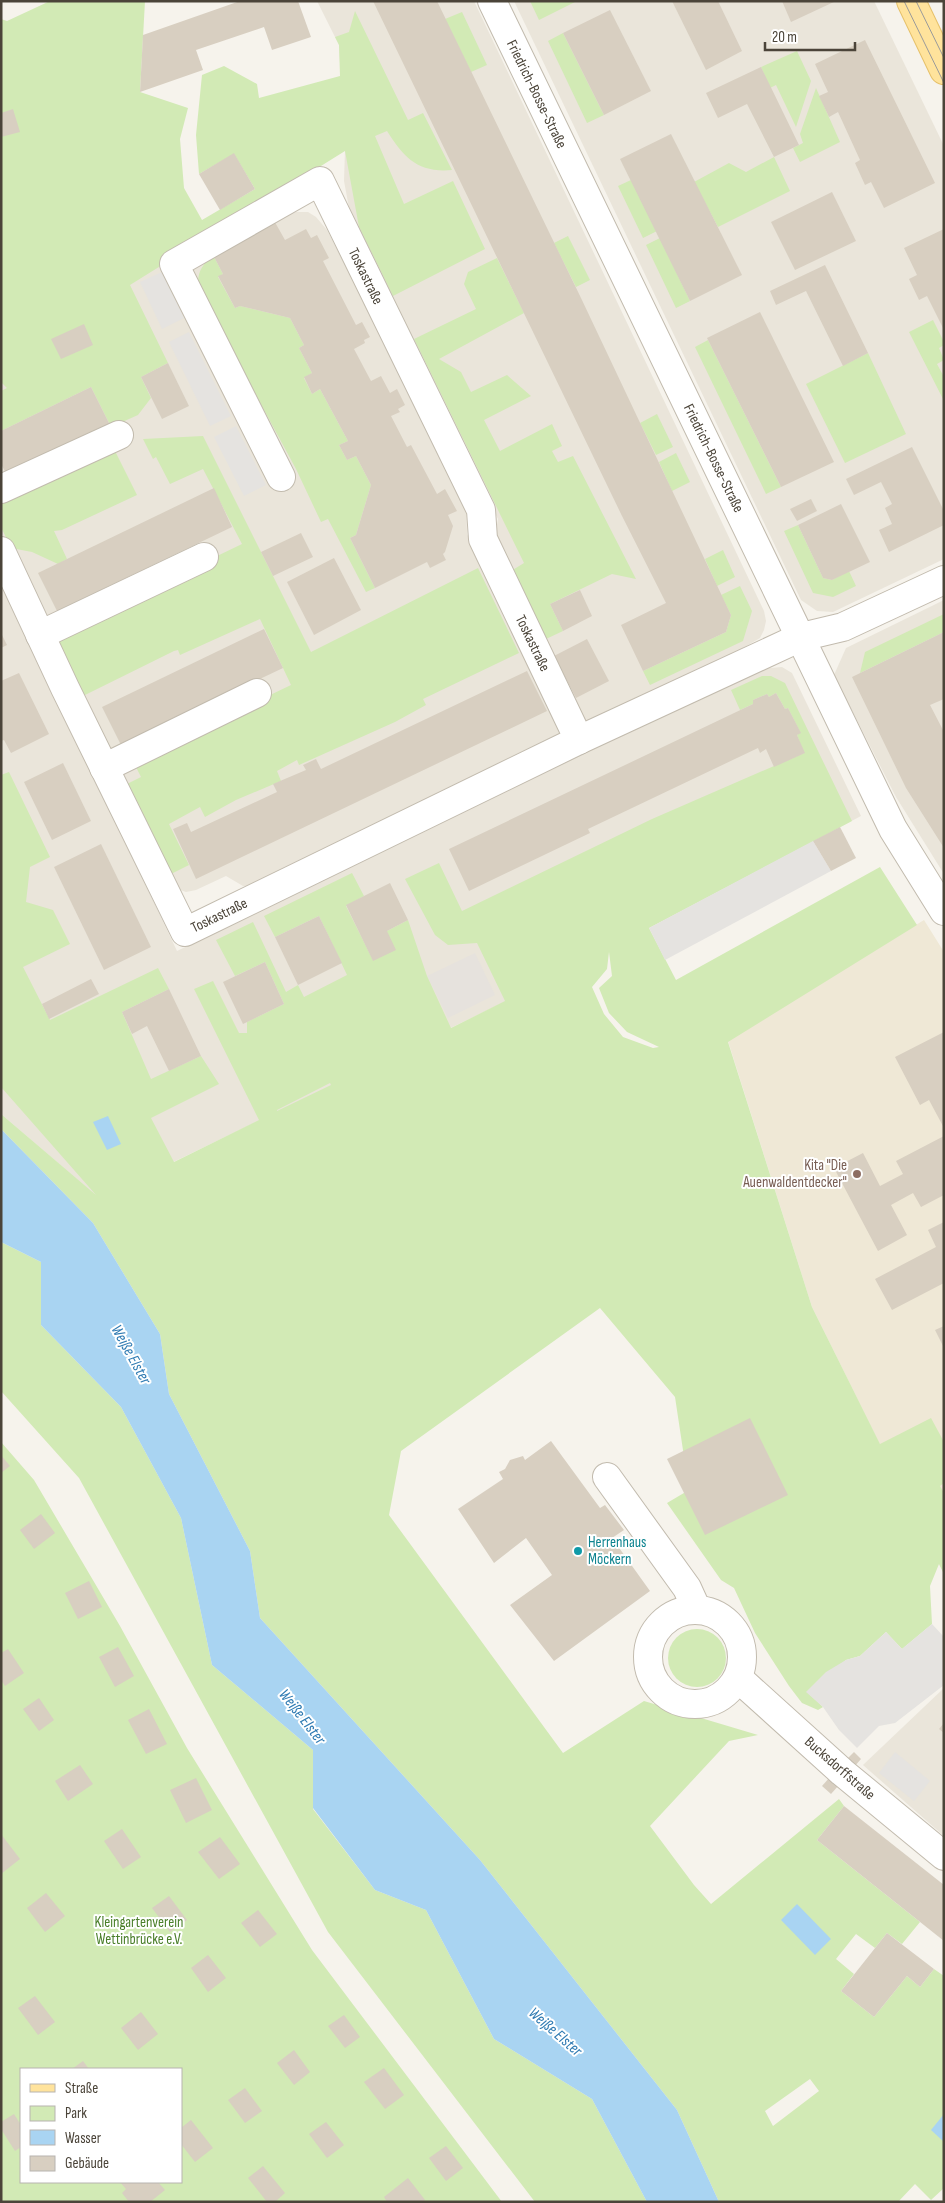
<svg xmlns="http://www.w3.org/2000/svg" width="945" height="2203" viewBox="0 0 945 2203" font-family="'Sofia Sans Condensed',sans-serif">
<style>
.residential{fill:#eae5da}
.industrial{fill:#e6e2dd}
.education{fill:#efe8d6}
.green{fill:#d2eab5;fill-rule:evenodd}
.parking{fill:#e5e3e0}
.water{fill:#a9d4f2}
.building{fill:#d8cfc1}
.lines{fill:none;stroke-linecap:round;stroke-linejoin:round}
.minor-casing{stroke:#c2bbae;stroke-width:30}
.major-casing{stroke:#e6c16a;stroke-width:30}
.minor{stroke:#fff;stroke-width:28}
.major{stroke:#ffe39c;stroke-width:28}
.tram{stroke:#9a9a9a;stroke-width:1}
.education-dot{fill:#8d6e63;stroke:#fff;stroke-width:2}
.culture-dot{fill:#0f9aa8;stroke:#fff;stroke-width:2}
.labels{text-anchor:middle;stroke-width:4;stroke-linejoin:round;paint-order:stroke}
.street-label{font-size:15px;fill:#4b4439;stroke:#fff}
.education-label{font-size:15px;fill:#785e54;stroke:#fff;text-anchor:end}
.culture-label{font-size:15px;fill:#0d838f;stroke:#fff;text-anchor:start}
.park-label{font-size:15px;fill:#4a7f2a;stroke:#fff}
.water-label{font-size:16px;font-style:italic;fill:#2e7ab2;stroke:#fff}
</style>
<rect width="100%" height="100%" fill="#f6f3ec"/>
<g class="residential">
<path d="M317,1H474L764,611L766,621L764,630L760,638L731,655L583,724L494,541L498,519L352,224L344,181L345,150L339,45Z"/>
<path d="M514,1H874L944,146V559L833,612L817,611L801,600Z"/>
<path d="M271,197L282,216L296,212H308L316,217L327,230L466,498L467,534L564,733L252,886H243L226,876L196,890L186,892L175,888L1,532V253L67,303Z"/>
<path d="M1,579L177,951L758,669L782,667L792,673L861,816L554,978L99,1198L1,1114Z"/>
<path d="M944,600V874L896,797L834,675L846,648Z"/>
<path d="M944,1688V1836L863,1765Z"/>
</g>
<path class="industrial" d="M475,953L495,995L448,1018L427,976Z"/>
<path class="education" d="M924,920L944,952V1574L812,1307L728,1041Z"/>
<g class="green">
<path d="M50,1H145L140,92L188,108L180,139L184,188L202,220L255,189L234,154L199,174L196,135L202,75L224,66L257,84L259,98L340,76L339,45L335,37L349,32L355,11L408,120L423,113L452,170C418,173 404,158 387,131L375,136L404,204L453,181L485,249L393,296L359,227L345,151L130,285L168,363L141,377L151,398L138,415L111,427L91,387L1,431V391L7,388L1,382V19L7,21Z"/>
<path d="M530,1H577L539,20Z"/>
<path d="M462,12L487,65L471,72L445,19Z"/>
<path d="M563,33L604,115L587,123L548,41Z"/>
<path d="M797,51L811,81L796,127L776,85L770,88L761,67Z"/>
<path d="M816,88L840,142L800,162L793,148L803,143L800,134Z"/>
<path d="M774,157L790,191L718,227L694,182L729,163L746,172Z"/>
<path d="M631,180L657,231L643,238L618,186Z"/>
<path d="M568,236L590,280L576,287L554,243Z"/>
<path d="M660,238L690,301L676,308L646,245Z"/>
<path d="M213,255L223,274L218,277L235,308L240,306L290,318L304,345L299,348L312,373L304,378L312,394L320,389L348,441L339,445L347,460L356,456L371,485L356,535L350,538L375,588L366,592L328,519L321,522L296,469L199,290C196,274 201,266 213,255Z"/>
<path d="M497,258L524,313L439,359L461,372L471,392L507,375L531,396L484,420L500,451L552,424L562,446L552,451L558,462L573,456L636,579L612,574L550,604L563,631L546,639L511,571L524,563L414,339L476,309L464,284L468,272Z"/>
<path d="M933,320L944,342V345L939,348L944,360L937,364L944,377V401L909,332Z"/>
<path d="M708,340L781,487L766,494L695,347Z"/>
<path d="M868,353L906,434L845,463L806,384Z"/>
<path d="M657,414L673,447L656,455L640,423Z"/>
<path d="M203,436L311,652L478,568L519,653L423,699L426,705L395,722L299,765L297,760L277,771L281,781L236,800L205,817L200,807L169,824L189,865L169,875L125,785L141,777L133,761L291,685L260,619L180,655L178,650L174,651L83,696L53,635L242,544L203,469L170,484L156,457L153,459L143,439Z"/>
<path d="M112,445L137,495L62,530L54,531L67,559L58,564L32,552L11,548L1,527V497Z"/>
<path d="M676,453L690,482L672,491L659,462Z"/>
<path d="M798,525L823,578L832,580L849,571L856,586L833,597L813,593L784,531Z"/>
<path d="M723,550L735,577L717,586L705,559Z"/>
<path d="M740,586L752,611L743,641L650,685L643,671L726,632L731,615L721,595Z"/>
<path d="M944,614V632L860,673L865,652Z"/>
<path d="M762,676H771L785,683L852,821L649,928L676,980L880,867L917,925L728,1042L812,1307L880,1444L931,1418L944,1442V1483L940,1486L944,1493V1574L939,1564L930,1586L932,1624L902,1649L886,1632L860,1656L846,1660L807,1692L823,1707L818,1710L802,1703L789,1686L755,1633L734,1588L721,1580L667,1503L689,1490L675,1397L600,1308L401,1451L389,1515L563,1753L644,1701L758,1735L729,1741L650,1826L694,1885L711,1904L839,1799L844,1806L817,1840L920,1922L902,1944L887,1933L875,1948L856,1934L836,1959L854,1974L841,1991L874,2017L907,1976L920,1987L934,1969L944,1976V2188L931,2200L915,2184L898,2202H719L677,2110L480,1860L260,1618L250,1551L169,1394L160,1334L93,1223L1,1129V1114L96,1195L1,1087V775L9,772L50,857L30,867L26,902L53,910L70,944L23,967L50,1020L158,968L169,989L122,1012L151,1079L201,1056L219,1084L151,1118L174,1162L259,1120L194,989L213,981L239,1033H247V1022L284,1004L265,962L235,976L216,940L253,922L286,992L298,985L304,997L347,975L319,916L275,937L264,916L352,873L364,896L346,906L373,960L387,931L408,920L427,976L451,1028L505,1001L477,943L448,945L435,935L405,879L439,863L462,911L652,819L804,753L797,735L800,732L788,708L785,709L776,693L769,697L767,694L753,700V704L740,710L731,690ZM609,952L612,976L599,988L609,1013L627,1032L659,1047L653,1048L623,1037L604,1014L592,987L607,969ZM330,1083L331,1085L277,1111V1110ZM810,2079L819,2091L773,2126L765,2111Z"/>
<path d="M1,1242L41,1262V1325L121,1407L181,1518L212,1665L313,1750V1809L375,1890L426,1910L494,2039L592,2099L647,2202H535L328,1932L79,1478L1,1391Z"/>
<path d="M1,1442L34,1480L120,1626L187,1748L312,1950L502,2202H1ZM21,2069H181V2182H21Z"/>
<circle cx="697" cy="1658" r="29"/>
</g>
<g class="parking">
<path d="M162,272L184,318L162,329L140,282Z"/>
<path d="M189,332L231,416L210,426L169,342Z"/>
<path d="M236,426L266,485L244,496L214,437Z"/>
<path d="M813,841L831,871L665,960L649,928Z"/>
<path d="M932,1624L944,1637V1685L895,1723L879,1726L857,1748L839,1730L823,1707L806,1692L826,1672L846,1660L860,1656L886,1632L902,1649Z"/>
<path d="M895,1752L930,1781L914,1801L879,1773Z"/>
</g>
<g class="water">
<path d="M108,1116L121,1144L107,1150L93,1122Z"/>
<path d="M1,1129L93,1223L160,1334L169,1394L250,1551L260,1618L480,1860L677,2110L719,2202H647L592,2099L494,2039L426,1910L375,1890L313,1808V1750L212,1665L181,1518L121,1407L41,1325V1262L1,1242Z"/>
<path d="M797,1904L831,1939L815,1955L781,1920Z"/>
<path d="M944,2114V2142L931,2130Z"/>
</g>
<g class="building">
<path d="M240,1H298L311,37L272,50L264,27L196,50L203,70L140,92L143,35Z"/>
<path d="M373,1H437L581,298L731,615L726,632L643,671L621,625L666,603L622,516Z"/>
<path d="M672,1H718L742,51L706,70Z"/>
<path d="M782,1H836L791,22Z"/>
<path d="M610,10L651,91L604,115L563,33Z"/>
<path d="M865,40L935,183L884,208L871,182L865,185L855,163L860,160L838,112L829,117L819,96L828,92L815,64Z"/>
<path d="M761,67L799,145L774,157L747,104L718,118L706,93Z"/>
<path d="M13,109L20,132L1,137V113Z"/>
<path d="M671,134L742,275L690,301L620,159Z"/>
<path d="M234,153L255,189L220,210L199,174Z"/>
<path d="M832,192L856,241L795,270L771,222Z"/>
<path d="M272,217L285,240L306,229L311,238L317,235L329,258L323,261L356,325L362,322L370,337L364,340L365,343L354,349L371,381L381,376L390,393L397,389L405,405L398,409L400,412L391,416L407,447L411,445L437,494L445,489L457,511L448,515L453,526L445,552L443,554L446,560L430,568L427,562L375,588L350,538L356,535L371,485L356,456L347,460L339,445L348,441L320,389L312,394L304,377L312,373L299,348L304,345L290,318L240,306L235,308L218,276L223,274L213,255Z"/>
<path d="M944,229V330L927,296L919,300L909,279L917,275L904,248Z"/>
<path d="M825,265L868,353L843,366L806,291L776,305L770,291Z"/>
<path d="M760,312L834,462L781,487L707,338Z"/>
<path d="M84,324L93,345L61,359L51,339Z"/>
<path d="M168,363L189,406L162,419L141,377Z"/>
<path d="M91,387L111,427L8,477L1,464V431Z"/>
<path d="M912,447L944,511V525L889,552L879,530L892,524L885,508L892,504L881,482L854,495L846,479Z"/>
<path d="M214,488L232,527L57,611L38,573Z"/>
<path d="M811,499L817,511L797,521L790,509Z"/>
<path d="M841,504L870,562L832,580L823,578L798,525Z"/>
<path d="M301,533L313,557L273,576L261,552Z"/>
<path d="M334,558L361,610L314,635L287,582Z"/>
<path d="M580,590L592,616L563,631L550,604Z"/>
<path d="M264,629L283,668L121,745L102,707Z"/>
<path d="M944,632V699L930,705L944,732V848L906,788L852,677Z"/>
<path d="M1,633L7,645L1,648Z"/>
<path d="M587,639L609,681L576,698L554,656Z"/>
<path d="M527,671L547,711L196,879L173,829L187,823L191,832L277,792L273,784L306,770L303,765L316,759L321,769Z"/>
<path d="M19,673L49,734L11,753L4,740L1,741V681Z"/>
<path d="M776,693L785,709L788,708L801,733L797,735L805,753L774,767L766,749L760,753L758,748L588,829L590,833L469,891L449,849L753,704V700L767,694L769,697Z"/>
<path d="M63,763L91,821L52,840L24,782Z"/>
<path d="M840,827L856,858L831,871L813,841Z"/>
<path d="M101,844L151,947L104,970L54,867Z"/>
<path d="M390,883L408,920L387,931L396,950L373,961L346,905Z"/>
<path d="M319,916L342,963L298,985L275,937Z"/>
<path d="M265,962L284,1004L243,1024L223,982Z"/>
<path d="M91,979L99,994L49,1019L42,1004Z"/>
<path d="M169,989L201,1056L169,1071L147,1026L132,1034L122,1012Z"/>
<path d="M944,1032V1128L929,1100L920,1105L895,1057Z"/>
<path d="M944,1136V1195L921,1207L913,1193L891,1205L907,1235L878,1251L834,1168L863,1153L880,1186L903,1174L896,1161Z"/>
<path d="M944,1222V1283L892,1310L875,1279L936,1247L928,1230Z"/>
<path d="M944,1326V1348L935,1330Z"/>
<path d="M750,1418L788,1495L705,1535L667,1459Z"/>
<path d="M551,1441L600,1508L605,1505L624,1530L612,1538L650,1591L554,1661L510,1605L552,1575L526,1538L494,1563L458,1509L503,1479L499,1472L505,1469L510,1460L523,1456L525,1460Z"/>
<path d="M1,1455L10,1466L1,1473Z"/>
<path d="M41,1514L55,1533L34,1549L20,1530Z"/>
<path d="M89,1581L102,1607L78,1619L65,1593Z"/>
<path d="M118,1647L134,1676L115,1687L99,1657Z"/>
<path d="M8,1649L24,1673L5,1686L1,1680V1653Z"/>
<path d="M39,1698L54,1720L39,1731L23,1709Z"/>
<path d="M149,1709L167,1744L146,1754L128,1720Z"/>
<path d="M944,1723V1733L939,1729Z"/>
<path d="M854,1752L861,1759L854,1767L846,1760Z"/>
<path d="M80,1765L93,1784L68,1801L55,1781Z"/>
<path d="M830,1777L839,1785L831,1794L822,1786Z"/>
<path d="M196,1778L212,1810L186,1823L170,1790Z"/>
<path d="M844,1806L944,1885V1941L817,1840Z"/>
<path d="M122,1829L141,1857L123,1869L104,1841Z"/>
<path d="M1,1834L20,1859L1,1874Z"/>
<path d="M220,1837L240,1864L219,1879L198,1852Z"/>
<path d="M46,1893L65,1916L45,1932L27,1908Z"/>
<path d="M169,1896L187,1920L170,1932L152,1908Z"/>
<path d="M258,1910L277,1934L260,1947L241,1923Z"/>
<path d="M887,1933L934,1969L920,1987L907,1976L874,2017L841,1991Z"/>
<path d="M208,1955L226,1978L208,1992L191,1968Z"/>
<path d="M35,1996L55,2022L38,2035L18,2008Z"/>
<path d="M141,2012L158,2034L138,2050L121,2028Z"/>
<path d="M344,2015L360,2037L345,2048L328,2026Z"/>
<path d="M294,2050L310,2072L294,2085L277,2063Z"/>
<path d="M83,2061L89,2069H72Z"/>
<path d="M384,2068L404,2095L385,2109L364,2082Z"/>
<path d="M245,2088L262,2111L245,2123L228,2100Z"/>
<path d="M14,2114L21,2125V2147L15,2151L1,2129V2122Z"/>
<path d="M191,2120L213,2148L195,2162L181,2144V2128Z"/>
<path d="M326,2122L344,2145L327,2158L309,2134Z"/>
<path d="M446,2146L463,2168L446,2181L429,2158Z"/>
<path d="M263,2166L285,2193L275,2202H267L248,2178Z"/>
<path d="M408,2178L425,2200L422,2202H387L384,2197Z"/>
<path d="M120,2182H158L165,2190L150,2202H129L122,2193L126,2189Z"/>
</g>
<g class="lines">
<defs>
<g id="minor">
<path d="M492,1L893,829L944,911"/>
<path d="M281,477L174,264L320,181L481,510L483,539L579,740"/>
<path d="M1,489L119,435"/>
<path d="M1,551L65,688L185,932L579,740L801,637L843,627L944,580"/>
<path d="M40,635L204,557"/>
<path d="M104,768L257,693"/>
<path d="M607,1477L687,1588L697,1610"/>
<circle cx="695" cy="1657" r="47"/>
<path d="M738,1678L842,1772L944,1856"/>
</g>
<path id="major" d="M911,1L944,70"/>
</defs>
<use href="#minor" class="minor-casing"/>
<use href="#major" class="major-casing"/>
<use href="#minor" class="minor"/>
<use href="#major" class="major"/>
<g class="tram">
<path d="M904,1L944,83"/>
<path d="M916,1L944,58"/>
</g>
</g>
<circle class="education-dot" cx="857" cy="1174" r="5"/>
<circle class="culture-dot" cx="578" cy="1551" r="5"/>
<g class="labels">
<g class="street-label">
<text transform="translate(537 94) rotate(64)" y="5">Friedrich-Bosse-Straße</text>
<text transform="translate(366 276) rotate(64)" y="5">Toskastraße</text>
<text transform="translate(714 458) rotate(64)" y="5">Friedrich-Bosse-Straße</text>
<text transform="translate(533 643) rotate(64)" y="5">Toskastraße</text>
<text transform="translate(219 915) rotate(-26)" y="5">Toskastraße</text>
<text transform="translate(840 1768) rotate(41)" y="5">Bucksdorffstraße</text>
</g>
<g class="education-label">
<text x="847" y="1170">Kita "Die<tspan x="847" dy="17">Auenwaldentdecker"</tspan></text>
</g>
<g class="culture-label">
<text x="588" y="1547">Herrenhaus<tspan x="588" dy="17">Möckern</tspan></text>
</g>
<g class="park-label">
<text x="139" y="1927">Kleingartenverein<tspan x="139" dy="17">Wettinbrücke e.V.</tspan></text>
</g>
<g class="water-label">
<text transform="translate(132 1354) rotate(61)" y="6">Weiße Elster</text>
<text transform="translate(303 1716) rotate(52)" y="6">Weiße Elster</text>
<text transform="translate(556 2031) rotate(41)" y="6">Weiße Elster</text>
</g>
</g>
<rect width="945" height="2203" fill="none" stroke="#4b4439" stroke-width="5"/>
<rect x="20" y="2068" width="162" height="115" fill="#ffffff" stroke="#b7b4b0"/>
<rect x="30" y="2084" width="25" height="8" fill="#ffe39c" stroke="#b7b4b0"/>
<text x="65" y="2093" font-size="15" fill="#4b4439">Straße</text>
<rect x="30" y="2106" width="25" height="15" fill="#d2eab5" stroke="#b7b4b0"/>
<text x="65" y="2118" font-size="15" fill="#4b4439">Park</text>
<rect x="30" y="2130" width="25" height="15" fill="#a9d4f2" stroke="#b7b4b0"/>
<text x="65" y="2143" font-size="15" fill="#4b4439">Wasser</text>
<rect x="30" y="2156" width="25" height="15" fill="#d8cfc1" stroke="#b7b4b0"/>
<text x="65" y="2168" font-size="15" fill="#4b4439">Gebäude</text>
<path d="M765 42v8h90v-8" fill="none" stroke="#4b4439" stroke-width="2.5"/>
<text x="772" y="42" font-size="15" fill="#4b4439" stroke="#ffffff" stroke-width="4" paint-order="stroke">20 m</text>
</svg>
